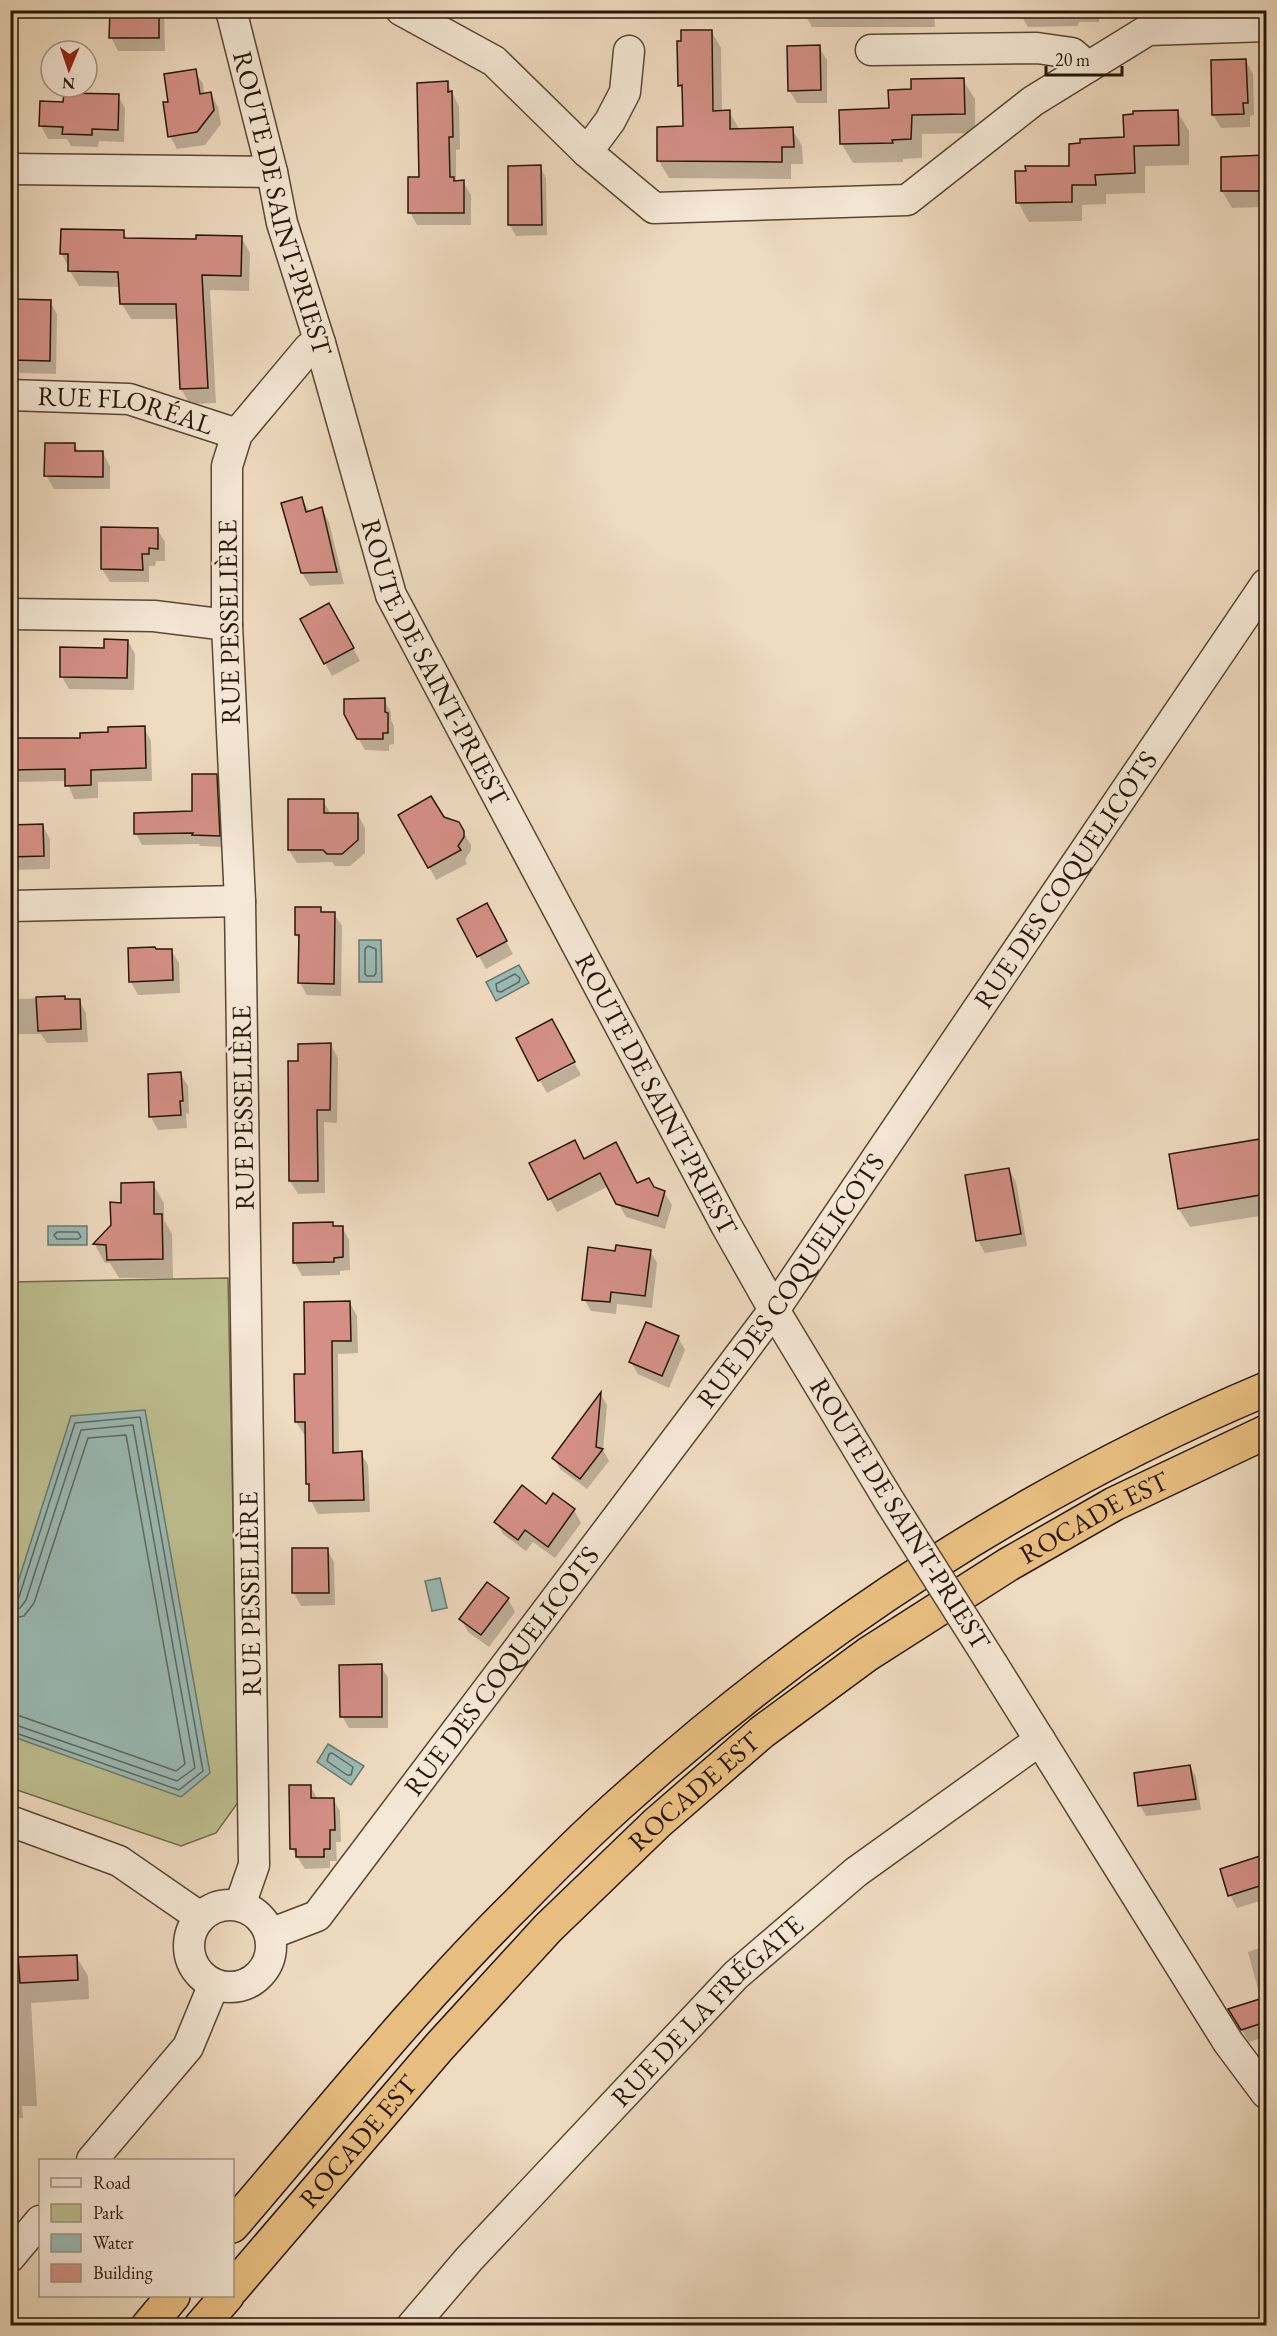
<svg xmlns="http://www.w3.org/2000/svg" width="1277" height="2336" viewBox="0 0 1277 2336" font-family="'EB Garamond',serif">
<style>
.green{fill:#bebf90;stroke:#726a4a;stroke-width:1.5}
.water{fill:#9abbb6;stroke:#6c796f;stroke-width:1.5}
.shadow{fill:#0003}
.lines{fill:none;stroke-linecap:round;stroke-linejoin:round}
.shore{stroke:#60685e;stroke-width:1.5}
.building{fill:#d49086;stroke:#261605;stroke-width:1.5}
.minor-casing{stroke:#584734;stroke-width:33}
.highway-casing{stroke:#261605;stroke-width:36}
.minor{stroke:#f5e8d6;stroke-width:30}
.highway{stroke:#e8be80;stroke-width:33}
.minor-bridge-casing{stroke:#584734;stroke-width:33;stroke-linecap:butt}
.minor-bridge{stroke:#f5e8d6;stroke-width:30}
.labels{text-anchor:middle;stroke-width:6;stroke-linejoin:round;paint-order:stroke}
.street-label{font-size:27px;fill:#261605;stroke:#f5e8d6}
</style>
<rect width="100%" height="100%" fill="#efdbc0"/>
<filter id="stains"><feTurbulence type="fractalNoise" baseFrequency=".00333" numOctaves="4"/><feColorMatrix values="0 0 0 0 .2 0 0 0 0 .09 0 0 0 0 .02 0 0 0 .5 -.17"/></filter>
<radialGradient id="worn" r=".72"><stop offset=".6" stop-color="#630" stop-opacity="0"/><stop offset="1" stop-color="#630" stop-opacity=".3"/></radialGradient>
<path class="green" d="M228,1278L239,1801L216,1833L181,1846L11,1788V1282Z"/>
<g class="water">
<path d="M359,940H381L382,982H359Z"/>
<path d="M519,965L529,983L496,1001L486,982Z"/>
<rect x="48" y="1226" width="39" height="19"/>
<path d="M145,1410L210,1773L181,1797L11,1736V1604L71,1416Z"/>
<path d="M440,1578L447,1608L432,1611L425,1581Z"/>
<path d="M328,1744L364,1766L351,1785L317,1762Z"/>
</g>
<g class="shadow">
<path d="M111,10H164L165,51H118L111,37Z"/>
<path d="M802,10H934L935,27H812Z"/>
<path d="M1018,10H1151V12L1099,14V22H1079L1078,26L1028,27Z"/>
<path d="M711,31L721,48L722,112H729L740,130L792,129L802,146L803,164H791V179L669,178L659,161L684,128V93L679,85Z"/>
<path d="M819,47L827,60V103H797L789,90Z"/>
<path d="M1246,61L1253,74L1254,115L1250,116V127L1221,128L1213,115Z"/>
<path d="M195,71L203,84L204,95L211,94L218,107L221,124L205,145L177,149L170,136V103Z"/>
<path d="M963,80L975,99V133L922,134V158L903,159V162L853,163L841,143L891,110L913,91Z"/>
<path d="M447,83L459,106L460,149L456,150V182H463L471,195V225H417L410,212Z"/>
<path d="M118,96L125,108L124,142L99,141L98,147L71,146L67,139H48L41,126L42,103H65Z"/>
<path d="M1177,111L1189,131V165L1145,166V193L1106,194V204L1082,205V221L1029,222L1018,202L1071,167L1081,144L1125,139Z"/>
<path d="M1266,157V207L1232,208L1222,191V158Z"/>
<path d="M540,167L546,178L547,235L516,236L510,225Z"/>
<path d="M123,232L128,240L198,241L241,237L250,253L249,291L210,290L216,403L190,404L181,389L179,319H131L122,304L121,287L79,286L70,271L62,254Z"/>
<path d="M13,301L50,302L57,314L56,374L20,373L12,360Z"/>
<path d="M75,445L79,453H103L110,466V489H54L46,475Z"/>
<path d="M302,499L310,513L322,509L329,522L344,584L310,586L302,573Z"/>
<path d="M157,529L165,542V561H156L155,566H149V582H110L102,569Z"/>
<path d="M329,605L360,661L332,676L325,663Z"/>
<path d="M128,641L135,654L134,690L69,689L62,677V648L105,649Z"/>
<path d="M10,682L12,685V707H10Z"/>
<path d="M384,700L391,712V720L394,726V744L389,745V751L365,750L345,714Z"/>
<path d="M144,728L151,741L152,781L98,782V798L74,799L67,781L10,782V740L82,739Z"/>
<path d="M216,775L222,787L225,847L200,846L199,844L142,845L136,834L194,813Z"/>
<path d="M323,801L331,814L358,815L365,828V853L350,866H335L332,862L297,863L289,850Z"/>
<path d="M401,815L443,818L458,823L471,845V850L465,860L467,864L436,880Z"/>
<path d="M10,826H43L50,839V869L10,870Z"/>
<path d="M486,905L513,954L486,969L459,920Z"/>
<path d="M321,909L323,914H334L342,926L341,996L307,995L300,983V942L296,934Z"/>
<path d="M171,950L179,963L180,993L138,995L131,982Z"/>
<path d="M64,998L65,1001L79,1000L86,1013L88,1042L47,1043L41,1034H10V999Z"/>
<path d="M331,1045L338,1058L337,1123L324,1122L325,1193L298,1194L290,1181L299,1062Z"/>
<path d="M575,1064L581,1075L547,1093L540,1081Z"/>
<path d="M180,1073L188,1086L189,1114L186,1113L187,1128L158,1130L151,1117Z"/>
<path d="M1266,1139V1215L1190,1227L1179,1209L1171,1156Z"/>
<path d="M584,1161L637,1185L664,1192L672,1205L665,1229L626,1217L609,1186L557,1212L531,1164Z"/>
<path d="M1009,1170L1016,1182L1027,1246L985,1253L978,1241Z"/>
<path d="M153,1184L164,1203V1220L172,1234L173,1278H119L110,1263H105L95,1245L113,1226L123,1204Z"/>
<path d="M332,1223L334,1227H342L349,1240L350,1270L340,1271V1275L302,1276L295,1263Z"/>
<path d="M650,1251L657,1263L652,1308L617,1304L616,1314L591,1311L584,1299L616,1253Z"/>
<path d="M350,1303L357,1316L358,1353L338,1354L339,1454L361,1453L368,1465L370,1512L318,1514L311,1501L310,1489L307,1484V1434H304L296,1422L306,1376Z"/>
<path d="M678,1337L685,1350L669,1388L638,1374L631,1362Z"/>
<path d="M601,1395L607,1405L603,1450L609,1461L587,1489L560,1469L554,1458Z"/>
<path d="M546,1506L574,1510L581,1523L555,1558L533,1542L526,1551L503,1534L496,1522Z"/>
<path d="M327,1549L334,1562L335,1605L301,1606L294,1593Z"/>
<path d="M508,1599L515,1612L489,1647L468,1632L461,1619Z"/>
<path d="M381,1666L388,1678V1728H349L342,1716Z"/>
<path d="M1190,1766L1196,1777L1201,1810L1146,1816L1140,1805Z"/>
<path d="M310,1786L317,1798L333,1799L340,1811L341,1842H336L337,1861H330V1868L305,1869L292,1849Z"/>
<path d="M1266,1856V1899L1237,1908L1230,1895L1221,1870Z"/>
<path d="M1266,1946V2037L1249,2042L1230,2010L1261,2000L1248,1952Z"/>
<path d="M76,1956L88,1976L89,1999L31,2003L37,2106H22L23,2118L10,2119V1984L21,1983Z"/>
</g>
<g class="lines">
<g class="shore">
<path d="M368,946L376,949V973L374,976H367L365,974V949Z"/>
<path d="M515,974L520,978L519,982L501,992L497,991L496,984Z"/>
<path d="M57,1232H78L81,1237L78,1239H57L54,1235Z"/>
<path d="M10,1602L16,1601L19,1597L75,1423L140,1417L203,1771L179,1790L10,1731"/>
<path d="M10,1610L20,1608L26,1600L81,1430L133,1425L195,1768L177,1781L10,1723"/>
<path d="M10,1619L24,1616L34,1603L88,1438L126,1435L185,1764L176,1771L20,1716L10,1714"/>
<path d="M332,1753L353,1767L351,1775H347L327,1761L329,1754Z"/>
</g>
</g>
<g class="building">
<path d="M110,10H159V38H109Z"/>
<path d="M681,30H712L713,111L730,110V129L793,127L794,147H782V162L657,161V127L683,126L682,85L678,86L677,41H681Z"/>
<path d="M820,45L821,90L788,91L787,46Z"/>
<path d="M1246,59L1248,103H1243L1244,114L1212,115L1211,60Z"/>
<path d="M196,69L200,94L211,92L214,110L197,132L168,137L163,102H168L164,74Z"/>
<path d="M964,78L965,114L912,115L911,139L892,140L893,143L840,144L839,110L889,108L888,90L911,89V79Z"/>
<path d="M448,81V92L452,91L453,137H449L450,177H454V181L464,180V213H408V177H419L417,83Z"/>
<path d="M64,93L119,94L118,130L92,129V135L62,134L63,127L39,126L40,101L63,102Z"/>
<path d="M1178,110L1179,145L1134,146L1135,173L1095,175L1096,185H1072V202L1016,203L1015,171H1026L1025,166H1069V144L1080,143V139L1124,137L1123,115L1133,114V111Z"/>
<path d="M1265,155L1266,191H1221V157Z"/>
<path d="M541,165L542,225H508V166Z"/>
<path d="M61,229L124,230V238L196,239V235L242,236L241,276L202,275L208,388L180,389L176,304H120L118,272L68,271V254H60Z"/>
<path d="M12,299L51,300L50,361L11,360Z"/>
<path d="M45,443H75V451H103V477L44,476Z"/>
<path d="M302,497L306,512L322,507L337,572L301,573L281,503Z"/>
<path d="M101,527L158,528V549L149,548V554H142L143,570L101,569Z"/>
<path d="M329,603L354,648L324,664L300,619Z"/>
<path d="M104,639L128,640L127,678L60,677V647L104,648Z"/>
<path d="M385,698V712L388,713V733H383V739H357L344,714V699Z"/>
<path d="M145,726L146,768L91,770V785L65,786V769L10,770V738H80V733L108,732V727Z"/>
<path d="M192,774H217L220,836L192,835L193,833L134,834V813L192,811Z"/>
<path d="M431,796L444,817L459,822L464,831V837L458,846L461,850L428,868L398,815Z"/>
<path d="M288,799H324V813H358V840L342,854H327L323,850H288Z"/>
<path d="M43,824L44,856L10,857V825Z"/>
<path d="M487,903L507,941L477,957L457,919Z"/>
<path d="M295,907H321V912H335L334,984L298,983L299,935H295Z"/>
<path d="M155,947L156,949H172L173,980L129,982L128,948Z"/>
<path d="M65,996V999H80L81,1029L38,1031L36,997Z"/>
<path d="M552,1019L575,1062L538,1081L516,1038Z"/>
<path d="M331,1043L330,1110H317L318,1181H289L288,1061H298V1044Z"/>
<path d="M181,1072L183,1101H180L181,1115L149,1117L148,1074Z"/>
<path d="M1266,1138V1194L1178,1209L1169,1154Z"/>
<path d="M575,1140L584,1159L616,1142L637,1183L649,1178L654,1187L665,1191L658,1216L616,1204L600,1173L548,1200L529,1163Z"/>
<path d="M1009,1168L1021,1234L976,1241L965,1175Z"/>
<path d="M154,1182V1214H162L163,1259L107,1260L106,1245L93,1244L111,1225L110,1202L121,1203V1183Z"/>
<path d="M333,1222V1226H343V1257L334,1258V1262L293,1263V1223Z"/>
<path d="M616,1245L651,1250L645,1296L611,1292L610,1302L582,1300L588,1247L615,1251Z"/>
<path d="M350,1301L351,1341H332L333,1453L362,1451L364,1500L309,1501V1484H306L305,1422H295L294,1374H305L304,1302Z"/>
<path d="M646,1322L679,1336L662,1376L629,1362Z"/>
<path d="M601,1392L596,1447L603,1449L580,1479L552,1458Z"/>
<path d="M522,1485L546,1504L553,1493L575,1509L548,1547L525,1530L518,1540L494,1522Z"/>
<path d="M292,1548H328L329,1593H292Z"/>
<path d="M487,1582L509,1598L481,1635L459,1619Z"/>
<path d="M382,1664V1717H340L339,1665Z"/>
<path d="M1190,1765L1196,1799L1138,1806L1134,1773Z"/>
<path d="M289,1785H311V1798H334L335,1830H330V1849H324V1857H296V1849H290Z"/>
<path d="M1266,1854V1884L1228,1896L1220,1869Z"/>
<path d="M77,1955L78,1980L20,1983L18,1957Z"/>
<path d="M1266,1997V2022L1241,2030L1228,2009Z"/>
</g>
<g class="lines">
<defs>
<g id="minor">
<path id="s1" d="M231,10L272,172L282,223L320,343L391,595L726,1225L774,1310L890,1502"/>
<path d="M401,10L494,61L587,152L654,208L907,200L1033,101L1148,30L1266,26"/>
<path d="M871,50L1037,48L1072,53L1088,67"/>
<path d="M587,152L610,121L625,92L629,51"/>
<path d="M10,169L272,172"/>
<path id="s2" d="M10,395L129,399L237,434"/>
<path d="M10,614L154,616L227,625"/>
<path d="M10,906L240,901"/>
<path d="M993,1665L1228,2042L1266,2093"/>
<path d="M10,1821L119,1861L200,1917"/>
<circle cx="230" cy="1946" r="41"/>
<path d="M240,1905L254,1865L240,901L227,625V466L237,434L309,348L320,343"/>
<path id="s3" d="M270,1934L317,1916L774,1310L1266,584"/>
<path d="M92,2160L188,2047L214,1984"/>
<path d="M10,2257L40,2221"/>
<path id="s4" d="M412,2326L469,2259L736,1975L856,1872L1040,1740"/>
</g>
<g id="highway">
<path d="M232,2226C326,2117 416,2003 519,1902C555,1865 592,1828 631,1794C818,1626 1035,1486 1266,1389"/>
<path id="s5" d="M232,2289L440,2046L548,1928L657,1823L762,1732L868,1654L1009,1564L1114,1504L1266,1432"/>
<path d="M148,2326L173,2296"/>
<path d="M201,2326L227,2296"/>
</g>
</defs>
<use href="#minor" class="minor-casing"/>
<use href="#highway" class="highway-casing"/>
<use href="#minor" class="minor"/>
<use href="#highway" class="highway"/>
<defs>
<path id="minor-bridge" d="M890,1502L993,1665"/>
</defs>
<use href="#minor-bridge" class="minor-bridge-casing"/>
<use href="#minor-bridge" class="minor-bridge"/>
</g>
<g class="labels">
<g class="street-label">
<text dy="9" stroke="none"><textPath href="#s1" startOffset="200">ROUTE DE SAINT-PRIEST</textPath></text>
<text dy="9" stroke="none"><textPath href="#s2" startOffset="117">RUE FLORÉAL</textPath></text>
<text transform="translate(229 622) rotate(-91)" y="9">RUE PESSELIÈRE</text>
<text dy="9" stroke="none"><textPath href="#s1" startOffset="686">ROUTE DE SAINT-PRIEST</textPath></text>
<text dy="9" stroke="none"><textPath href="#s3" startOffset="1329">RUE DES COQUELICOTS</textPath></text>
<text dy="9" stroke="none"><textPath href="#s1" startOffset="1172">ROUTE DE SAINT-PRIEST</textPath></text>
<text transform="translate(243 1108) rotate(-91)" y="9">RUE PESSELIÈRE</text>
<text dy="9" stroke="none"><textPath href="#s3" startOffset="843">RUE DES COQUELICOTS</textPath></text>
<text transform="translate(900 1514) rotate(58)" y="9">ROUTE DE SAINT-PRIEST</text>
<text dy="9" stroke="none"><textPath href="#s5" startOffset="1166">ROCADE EST</textPath></text>
<text transform="translate(250 1594) rotate(-91)" y="9">RUE PESSELIÈRE</text>
<text dy="9" stroke="none"><textPath href="#s3" startOffset="357">RUE DES COQUELICOTS</textPath></text>
<text dy="9" stroke="none"><textPath href="#s5" startOffset="680">ROCADE EST</textPath></text>
<text dy="9" stroke="none"><textPath href="#s4" startOffset="432">RUE DE LA FRÉGATE</textPath></text>
<text dy="9" stroke="none"><textPath href="#s5" startOffset="194">ROCADE EST</textPath></text>
</g>
</g>
<rect width="1277" height="2336" fill="none" stroke="#efdbc0" stroke-width="36"/>
<rect x="12" y="12" width="1253" height="2312" fill="none" stroke="#261605" stroke-width="3"/>
<rect x="18" y="18" width="1241" height="2300" fill="none" stroke="#261605" stroke-width="1.5"/>
<rect x="39" y="2159" width="195" height="138" fill="#f5e8d6" stroke="#a29482" stroke-width="1.5"/>
<rect x="51" y="2178" width="30" height="9" fill="#f5e8d6" stroke="#a29482" stroke-width="1.5"/>
<text x="93" y="2189" font-size="18" fill="#261605">Road</text>
<rect x="51" y="2204" width="30" height="18" fill="#bebf90" stroke="#a29482" stroke-width="1.5"/>
<text x="93" y="2219" font-size="18" fill="#261605">Park</text>
<rect x="51" y="2234" width="30" height="18" fill="#9abbb6" stroke="#a29482" stroke-width="1.5"/>
<text x="93" y="2249" font-size="18" fill="#261605">Water</text>
<rect x="51" y="2264" width="30" height="18" fill="#d49086" stroke="#a29482" stroke-width="1.5"/>
<text x="93" y="2279" font-size="18" fill="#261605">Building</text>
<g transform="translate(69 69) rotate(182)"><circle r="28" fill="#f5e8d6" stroke="#a29482" stroke-width="1.5"/>
<path d="M0-4.5L10 22L0 15L-10 22Z" fill="#8f2418"/>
<text y="-9" font-size="16" font-weight="bold" text-anchor="middle" fill="#261605">N</text>
</g>
<path d="M1046 66v9h76v-9" fill="none" stroke="#261605" stroke-width="3"/>
<text x="1055" y="66" font-size="18" fill="#261605" stroke="#f5e8d6" stroke-width="4.5" paint-order="stroke">20 m</text>
<rect width="100%" height="100%" filter="url(#stains)"/>
<rect width="100%" height="100%" fill="url(#worn)"/>
</svg>
